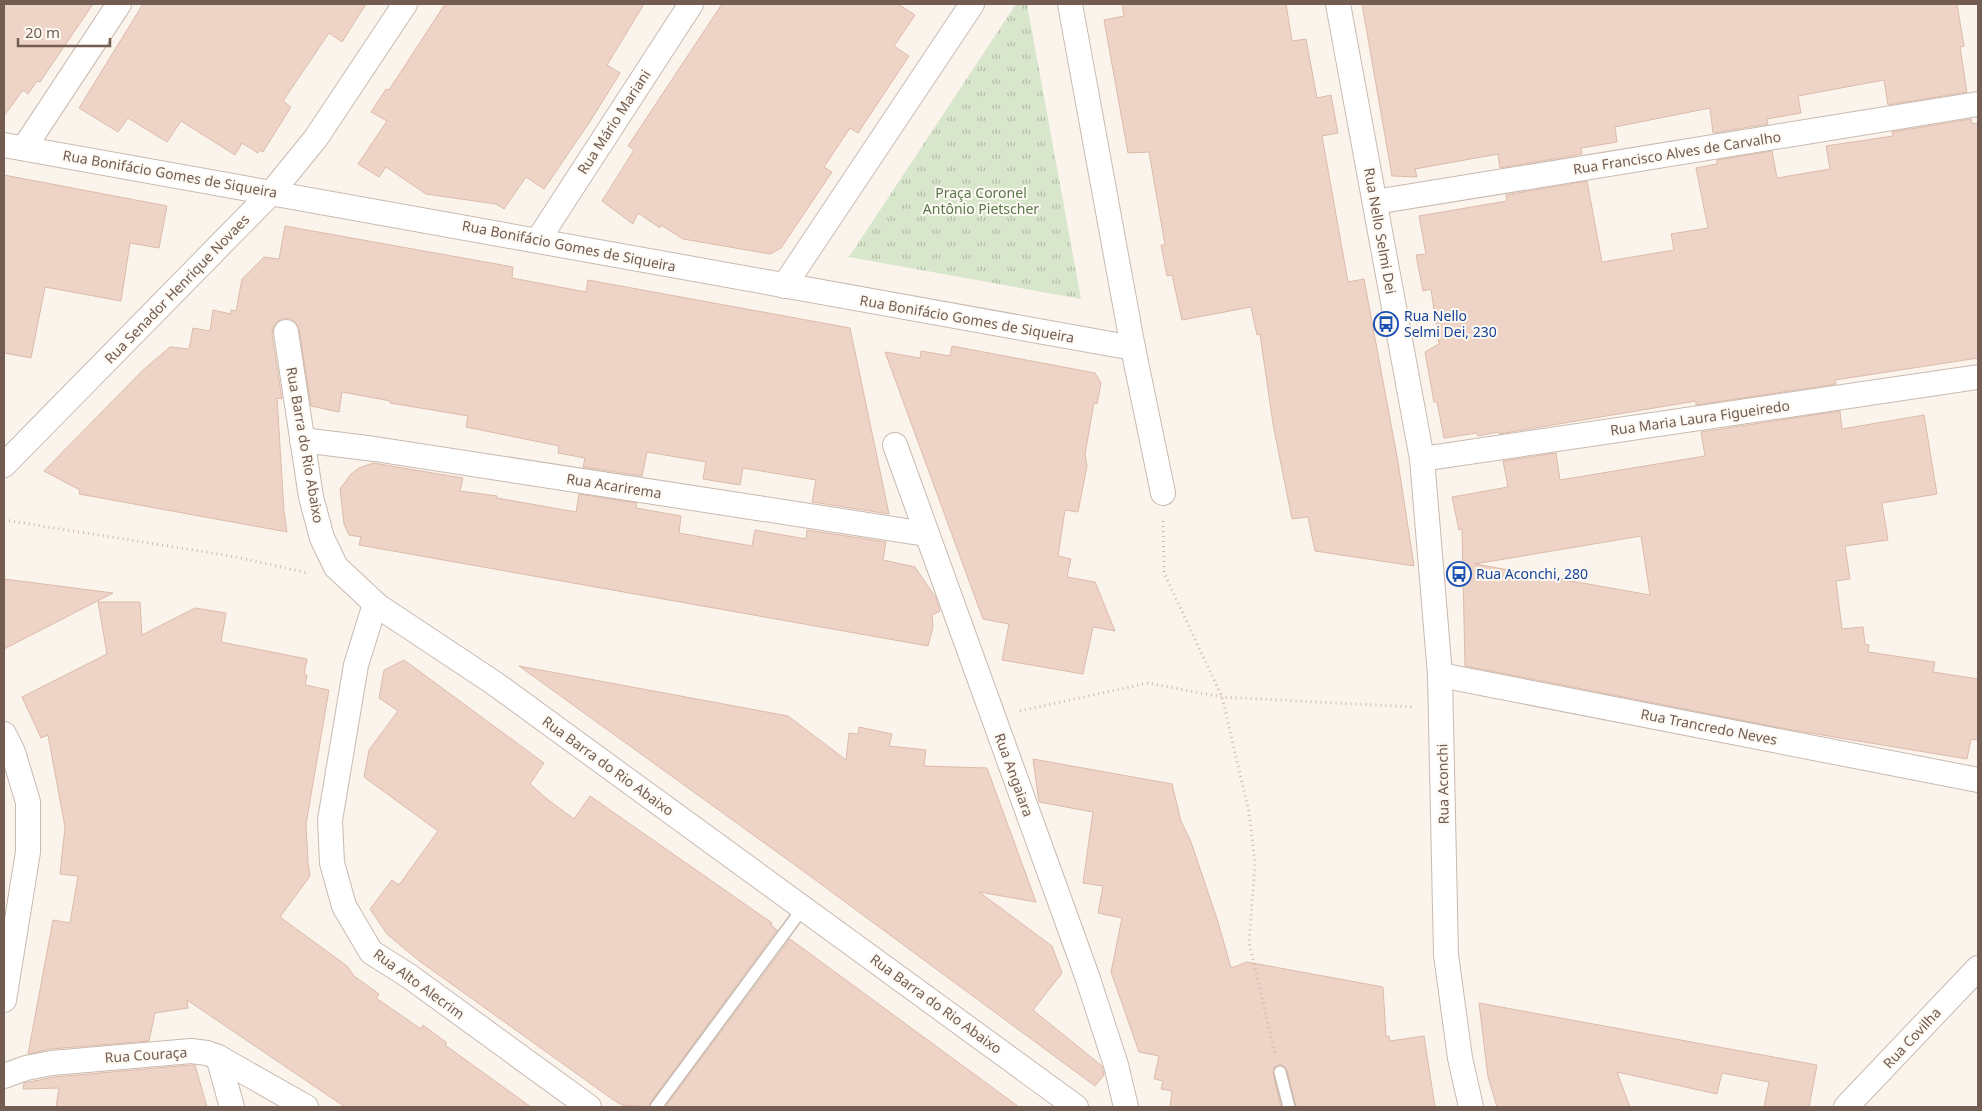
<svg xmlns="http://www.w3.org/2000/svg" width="1982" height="1111" viewBox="0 0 1982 1111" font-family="'Noto Sans',sans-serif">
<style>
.grass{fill:url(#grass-tufts)}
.building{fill:#edd4c7;stroke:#dba;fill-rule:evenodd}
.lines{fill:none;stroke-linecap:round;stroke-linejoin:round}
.service-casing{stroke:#c9bab0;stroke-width:14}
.minor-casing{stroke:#c9bab0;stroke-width:26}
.path{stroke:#d2b8aa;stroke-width:3;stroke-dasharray:1 4;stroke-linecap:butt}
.service{stroke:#fff;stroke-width:11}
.minor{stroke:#fff;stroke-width:24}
.labels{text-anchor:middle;stroke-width:4;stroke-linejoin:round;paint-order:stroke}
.street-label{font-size:14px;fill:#735c52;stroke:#fdf9f3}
.park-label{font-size:14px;fill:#5a784b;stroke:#fdf9f3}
.transit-label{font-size:14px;fill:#164399;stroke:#fdf9f3;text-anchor:start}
</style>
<defs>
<pattern id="grass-tufts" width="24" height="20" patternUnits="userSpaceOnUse" patternTransform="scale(1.25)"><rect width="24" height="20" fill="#d8e7cc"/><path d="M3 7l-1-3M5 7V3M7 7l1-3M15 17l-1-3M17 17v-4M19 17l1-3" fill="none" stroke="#b4bea8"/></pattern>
</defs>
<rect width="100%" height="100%" fill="#fbf4ec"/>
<path class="grass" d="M1016,4H1027L1081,299L849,257Z"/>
<g class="building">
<path d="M4,4H93L40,82L37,81L28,94L23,90L4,116Z"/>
<path d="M143,4H366L342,42L329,33L283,101L291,107L263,152L260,150L258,153L242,143L235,155L181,121L167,142L128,118L118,132L79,108Z"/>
<path d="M445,4H644L607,65L620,73L591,120L544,189L526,177L504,209L496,204L426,194L386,167L379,177L358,164L387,121L371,112L386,89L389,90Z"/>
<path d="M722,4H898L915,15L894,46L909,56L858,133L850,128L824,167L832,172L781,248L770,254L683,239L661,225L660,228L638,213L633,224L602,201L634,150L628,146Z"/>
<path d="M1122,4H1286L1292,41L1306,39L1317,98L1331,95L1338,133L1322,136L1348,282L1364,279L1398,462L1414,566L1315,551L1308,517L1292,519L1273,424L1260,334L1257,335L1251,307L1182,320L1172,275L1167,276L1161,245H1165L1149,152L1128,153L1104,20L1124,16Z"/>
<path d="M1362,4H1957L1964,46L1960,47L1967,92L1888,105L1884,80L1798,96L1801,113L1767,119L1768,124L1713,133L1710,108L1615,127L1617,142L1581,148L1582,154L1500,168L1498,154L1415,169L1417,177L1392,176Z"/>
<path d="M1971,119L1972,123L1978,124V358L1835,380L1836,384L1696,405V401L1499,434L1498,432L1478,436L1477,433L1444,438L1437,402H1434L1425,352L1439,344L1431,289L1423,291L1416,255L1426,254L1419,216L1507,201L1506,195L1587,181L1602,262L1674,250L1671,234L1708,228L1696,168L1717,164V160L1772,151L1777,178L1830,169L1826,146L1893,136L1892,132Z"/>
<path d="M4,175L167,206L159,248L130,243L121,301L45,287L31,358L4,353Z"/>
<path d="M285,226L513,267L512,278L586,292L588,280L850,328L889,514L812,502L816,480L743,468L740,485L703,479L706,462L647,452L642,476L583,467L585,458L558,453L559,446L466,427L468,416L390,403L391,401L342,392L339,412L311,406L299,329L296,323L291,319L284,318L277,322L273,327L272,334L282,399L277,398L284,511L287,532L79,494L80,490L44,471L142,371L170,347L189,349L193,328L210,331L213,310L231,314V310L236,311L242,279L264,257L279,259Z"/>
<path d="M952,346L1095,373L1101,383L1097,404L1094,403L1085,454L1087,466L1078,512L1065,510L1058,556L1071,559L1067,577L1095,582L1115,631L1093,627L1083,674L1002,660L1009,624L983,619L885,352L920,358L921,351L950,356Z"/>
<path d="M1840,411L1842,429L1924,415L1937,494L1882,503L1888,540L1845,546L1850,579L1836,581L1842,629L1863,627L1865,644L1869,645L1868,652L1935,662L1933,672L1978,679V740L1971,739L1967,759L1792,730L1465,666L1462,529L1459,530L1452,497L1508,487L1503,461L1556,453L1560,480L1705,456L1701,432ZM1641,536L1650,595L1475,564Z"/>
<path d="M373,463L463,478L460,491L497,496V498L576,512L579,494L637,503L636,508L681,516L679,533L752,546L755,530L806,539L807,530L886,542L883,560L915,567L936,598L940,611L932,615L933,627L928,646L359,545L361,537L349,535L344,524L340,489L351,474L359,468Z"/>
<path d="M4,579L113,593L4,649Z"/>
<path d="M98,602H140L142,635L195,608L226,613L221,642L307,659L304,675H307L305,685L329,690L306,824L308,863L310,876L280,917L347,966L354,976L379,994L376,998L421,1029L423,1025L447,1043L445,1045L531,1107H345L187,1000L188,1008L155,1013L149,1041L51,1049L28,1054L53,920L70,923L78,876L60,874L65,827L48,735L41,738L22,697L107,654Z"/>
<path d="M404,660L544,763L530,784L547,799L574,819L590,796L772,923L771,925L777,930L650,1103L649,1107L622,1105L612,1099L418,960L387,934L370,909L392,880L399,885L438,831L364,777L369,750L398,711L379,698L384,670Z"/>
<path d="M519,666L788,716L846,760L849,733L858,734L859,727L892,734L889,746L926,750L924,766L987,768L1036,902L979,892L1052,946L1062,973L1033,1010L1102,1066L1104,1075L1095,1086L795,865Z"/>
<path d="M1033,759L1172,784L1181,821L1191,842L1218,922L1231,968L1247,962L1383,987L1386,1036H1389L1390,1041L1424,1036L1435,1107H1296L1287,1070L1282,1065H1279L1274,1067L1273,1073L1281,1107H1170L1172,1091L1161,1089L1163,1081L1154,1079L1159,1056L1139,1052L1111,972L1122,918L1098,913L1103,886L1083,883L1093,812L1039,802Z"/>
<path d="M790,939L929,1041L1019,1107H665Z"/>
<path d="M1479,1003L1817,1065L1809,1107H1764L1769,1082L1722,1073L1717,1094L1617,1072L1630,1107H1497L1488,1077Z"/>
<path d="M191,1065H195L207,1107H56L59,1088L23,1089L24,1083L54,1077Z"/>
</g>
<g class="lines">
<defs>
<g id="service">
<path d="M1280,1072L1289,1107"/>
<path d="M656,1107L803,908"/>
</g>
<g id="minor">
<path d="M1070,4L1133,348L1163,493"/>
<path d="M1338,4L1422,459L1440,675L1446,955L1460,1058L1471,1107"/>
<path d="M4,145C381,211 756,282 1133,348"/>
<path d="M24,148L119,4"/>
<path d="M1375,202L1978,104"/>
<path d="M538,240L691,4"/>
<path d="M784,286L972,4"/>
<path d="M286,332L311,497L322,538L336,567L378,606L494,683L1076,1107"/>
<path d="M302,440L375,449L926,534"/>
<path d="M895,445L1087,976L1116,1065L1126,1107"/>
<path d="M1422,459L1978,377"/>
<path d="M4,465L272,192L316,138L405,4"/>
<path d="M375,604L356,665L330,820L332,863L344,906L371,952L409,976L589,1107"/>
<path d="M1440,675L1978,780"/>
<path d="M4,734L13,752L28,802V852L4,1000"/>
<path d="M218,1057L232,1107"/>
<path d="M4,1076L26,1068L52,1063L191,1051L207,1053L218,1057L306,1107"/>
<path d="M1846,1107L1978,968"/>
</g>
</defs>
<use href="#service" class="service-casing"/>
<use href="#minor" class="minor-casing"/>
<g class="path">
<path d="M4,520L231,556L308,573"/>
<path d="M1163,521L1164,573L1222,697L1249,812L1255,864L1249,943L1275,1053"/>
<path d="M1020,711L1148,683L1222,697L1414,707"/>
</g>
<use href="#service" class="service"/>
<use href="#minor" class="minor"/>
</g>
<defs>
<symbol id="bus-ring" viewBox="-11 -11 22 22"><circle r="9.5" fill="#fdf9f3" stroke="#1a4fb4" stroke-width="1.5"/><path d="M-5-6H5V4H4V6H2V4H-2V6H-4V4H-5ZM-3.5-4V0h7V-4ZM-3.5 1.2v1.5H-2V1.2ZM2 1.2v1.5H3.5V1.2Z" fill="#1a4fb4"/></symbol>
</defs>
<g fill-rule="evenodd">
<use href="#bus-ring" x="1372" y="310" width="28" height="28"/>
<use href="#bus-ring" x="1445" y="560" width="28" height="28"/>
</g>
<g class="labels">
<g class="street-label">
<text transform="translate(614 122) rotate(-57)" y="5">Rua Mário Mariani</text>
<text transform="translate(1677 153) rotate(-9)" y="5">Rua Francisco Alves de Carvalho</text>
<text transform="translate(170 174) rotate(10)" y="5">Rua Bonifácio Gomes de Siqueira</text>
<text transform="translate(1380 231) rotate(80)" y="5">Rua Nello Selmi Dei</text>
<text transform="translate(569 246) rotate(11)" y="5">Rua Bonifácio Gomes de Siqueira</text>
<text transform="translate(177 289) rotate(-46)" y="5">Rua Senador Henrique Novaes</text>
<text transform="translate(967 319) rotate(10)" y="5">Rua Bonifácio Gomes de Siqueira</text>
<text transform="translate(1700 418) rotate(-8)" y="5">Rua Maria Laura Figueiredo</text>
<text transform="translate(305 445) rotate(80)" y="5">Rua Barra do Rio Abaixo</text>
<text transform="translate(614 486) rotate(9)" y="5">Rua Acarirema</text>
<text transform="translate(1709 727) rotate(11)" y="5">Rua Trancredo Neves</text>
<text transform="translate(608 766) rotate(36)" y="5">Rua Barra do Rio Abaixo</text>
<text transform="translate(1014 775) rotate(70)" y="5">Rua Angaiara</text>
<text transform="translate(1443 784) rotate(-91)" y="5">Rua Aconchi</text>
<text transform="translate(419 984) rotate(36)" y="5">Rua Alto Alecrim</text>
<text transform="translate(936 1004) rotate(36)" y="5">Rua Barra do Rio Abaixo</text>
<text transform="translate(1912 1038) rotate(-47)" y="5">Rua Covilha</text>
<text transform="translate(146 1055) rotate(-4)" y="5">Rua Couraça</text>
</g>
<g class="park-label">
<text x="981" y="198">Praça Coronel<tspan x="981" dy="16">Antônio Pietscher</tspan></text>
</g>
<g class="transit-label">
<text x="1404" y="321">Rua Nello<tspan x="1404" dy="16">Selmi Dei, 230</tspan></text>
<text x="1476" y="579">Rua Aconchi, 280</text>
</g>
</g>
<rect width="1982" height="1111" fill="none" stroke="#735c52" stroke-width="10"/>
<path d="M18 38v8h92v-8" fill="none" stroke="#735c52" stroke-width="2.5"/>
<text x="25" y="38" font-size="15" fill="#735c52" stroke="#fdf9f3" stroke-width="4" paint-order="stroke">20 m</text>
</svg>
